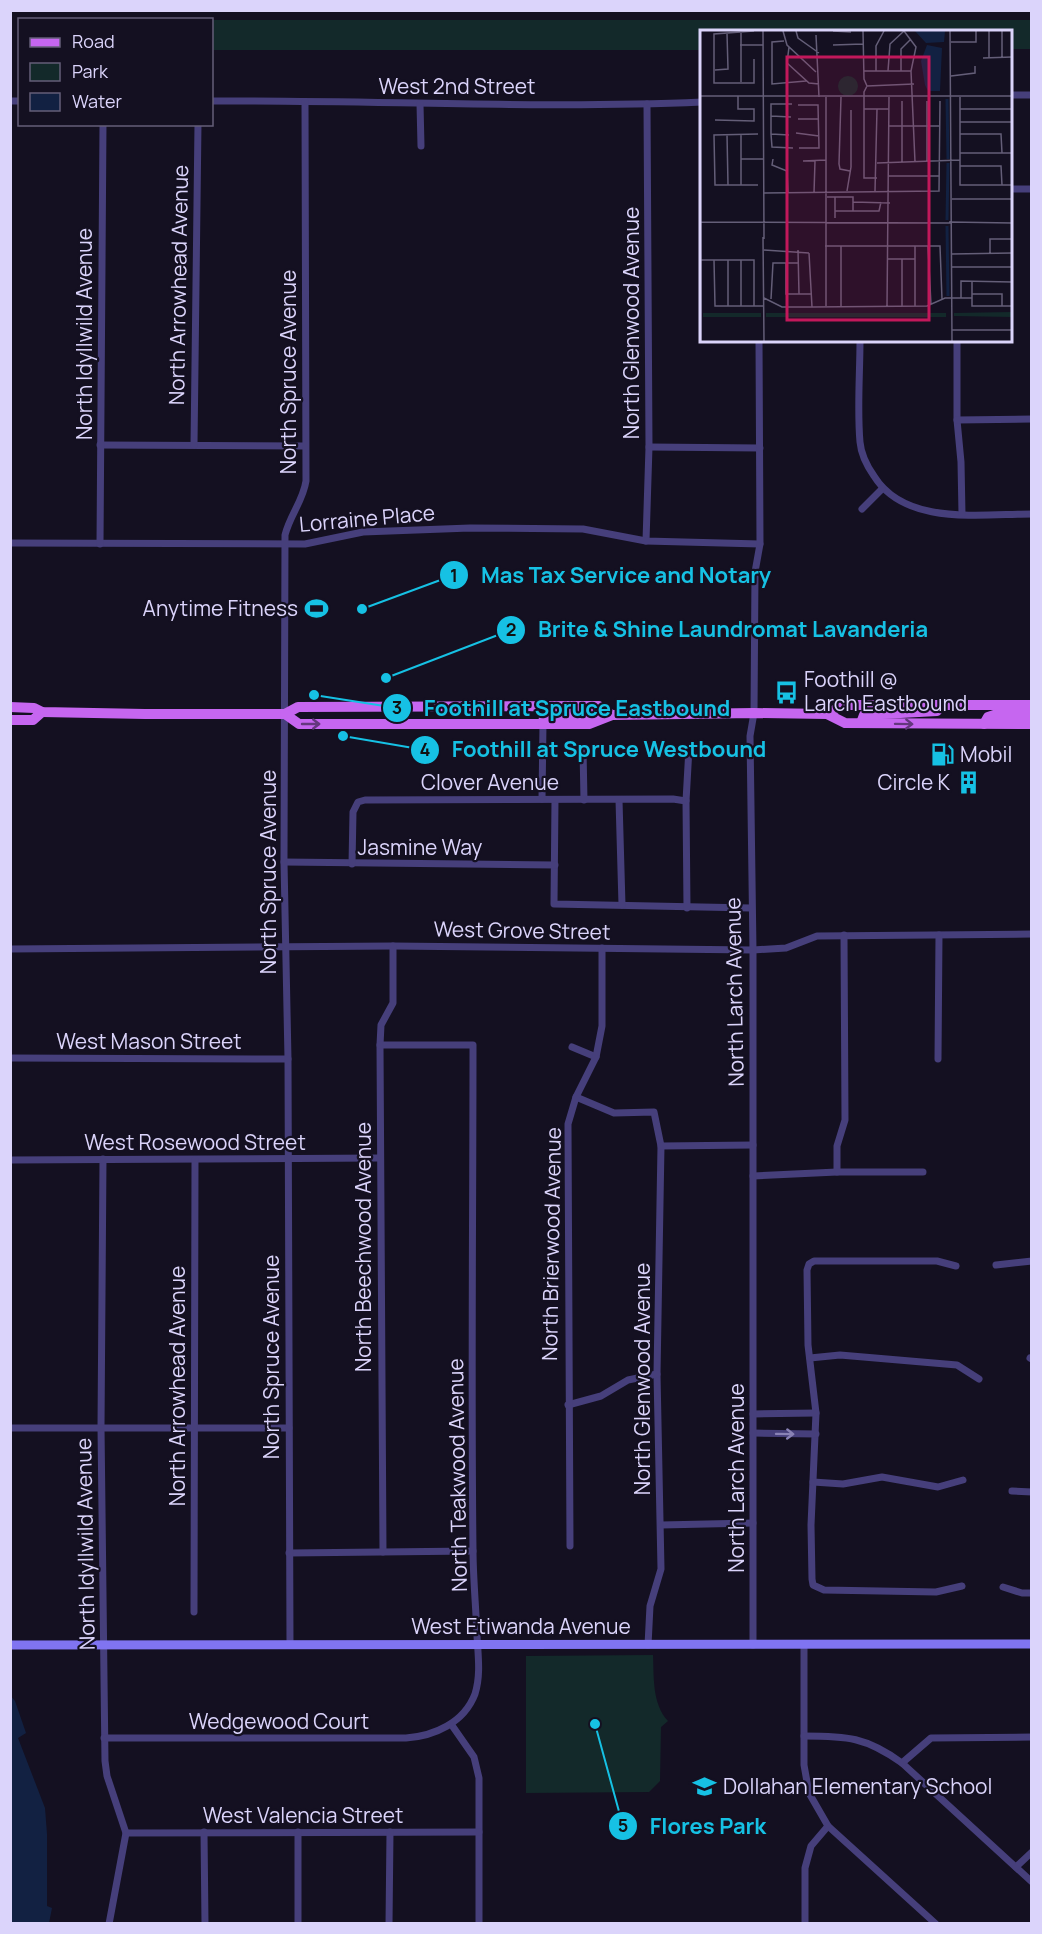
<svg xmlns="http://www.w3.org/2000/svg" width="1042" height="1934" viewBox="0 0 1042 1934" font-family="Manrope,sans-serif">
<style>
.green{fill:#13292a}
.water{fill:#122142}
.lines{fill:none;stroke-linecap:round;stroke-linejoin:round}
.street{stroke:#463f7b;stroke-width:7}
.secondary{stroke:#8074f1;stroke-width:9}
.primary{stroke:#c666f0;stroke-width:10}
.oneway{stroke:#64377e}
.oneway2{stroke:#8982b5}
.labels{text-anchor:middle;stroke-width:4.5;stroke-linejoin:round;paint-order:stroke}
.street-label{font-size:21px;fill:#dbd4fb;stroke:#141021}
.poi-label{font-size:21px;fill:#dbd4fb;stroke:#141021;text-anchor:start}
.inset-river{fill:none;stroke:#122142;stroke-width:3}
.inset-road{fill:none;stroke:#645e78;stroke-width:1.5}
.view{fill:#c2185b;fill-opacity:0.15;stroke:#c2185b;stroke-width:3}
.inset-edge{fill:none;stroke:#dbd4fb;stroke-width:3}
.leader{fill:none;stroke:#16c1e4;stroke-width:2}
.callout-dot{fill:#16c1e4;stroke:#141021;stroke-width:2}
.mark-label{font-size:18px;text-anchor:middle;font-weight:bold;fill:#111}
.callout-label{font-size:22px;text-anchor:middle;font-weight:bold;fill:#16c1e4;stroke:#141021;stroke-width:4.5;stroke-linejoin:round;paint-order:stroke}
</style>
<rect width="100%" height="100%" fill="#141021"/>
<g class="green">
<path d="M212,20H1031L1032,49H1011L1010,32H702L701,50H212Z"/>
<path d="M653,1655C654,1677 652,1704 668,1721L661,1727L660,1781L649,1792L526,1793V1656Z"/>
</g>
<path class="water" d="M10,1695L15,1701L26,1733L18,1738L45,1808L47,1834V1906L52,1908L49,1923H11Z"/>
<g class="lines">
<g class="street">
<path d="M1010,95H1032"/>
<path d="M10,101H20"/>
<path d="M212,101C375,100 538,109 702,102"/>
<path d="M420,104L421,146"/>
<path d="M1010,189H1032"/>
<path d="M860,340C860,374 857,409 860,442C861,454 867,466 874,476C905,526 980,514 1032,514"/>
<path d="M957,340V420L961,462L962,514"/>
<path d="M957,420L1032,419"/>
<path d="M100,445L305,446"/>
<path d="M194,445L198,124"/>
<path d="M649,447L760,448"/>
<path d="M862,509L882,489"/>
<path d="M646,541L649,447L647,104"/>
<path d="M10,543L305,544L363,532L470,528L583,529L646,541L760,544"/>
<path d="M100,544L103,124"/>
<path d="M583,749L584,800"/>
<path d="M542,799L543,724"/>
<path d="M555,800L554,904L751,908"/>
<path d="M619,800L622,905"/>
<path d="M284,862L555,865"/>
<path d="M352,864L353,812L358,802L365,800L673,799L686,801"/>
<path d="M687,908L686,801L689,748"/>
<path d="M10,949L393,946L753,950L786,948L817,936L1032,934"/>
<path d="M572,1047L596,1057"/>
<path d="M10,1058L288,1059"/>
<path d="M938,1059L939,935"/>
<path d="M576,1097L614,1113L654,1112L661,1146L657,1374L661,1569L650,1606L648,1645"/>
<path d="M661,1146L753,1145"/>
<path d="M103,1159L101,1427L105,1761L107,1776L126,1833L109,1924"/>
<path d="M10,1160L380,1158"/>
<path d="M837,1172V1146L845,1120L844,935"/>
<path d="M753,1176L837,1172H923"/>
<path d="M996,1265L1032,1261"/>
<path d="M956,1266L937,1261H814L809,1264L807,1270L808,1345L816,1413L811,1525L812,1579L813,1585L824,1590L936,1592L962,1586"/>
<path d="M810,1358L840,1355L957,1365L979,1379"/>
<path d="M1030,1358L1032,1359"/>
<path d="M568,1405L601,1396L628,1380L657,1374"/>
<path d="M753,1414L816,1413"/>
<path d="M10,1428H289"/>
<path d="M753,1433L816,1434"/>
<path d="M813,1482L843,1484L882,1477L938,1487L963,1480"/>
<path d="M1012,1491L1032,1492"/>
<path d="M661,1525L753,1523"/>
<path d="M570,1546L568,1124L576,1097L596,1057L602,1026V948"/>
<path d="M383,1552L380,1045L381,1025L393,1003V946"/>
<path d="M289,1553L473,1551"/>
<path d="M1003,1587L1022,1593H1032"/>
<path d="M194,1612L195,1160"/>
<path d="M804,1644V1765L809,1793L828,1826L811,1846L805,1868V1924"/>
<path d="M290,1645L288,1059L284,862L285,535C290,515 303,501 306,481L305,102"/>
<path d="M753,1645V950L750,736L754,713L755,572L760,544L759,340"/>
<path d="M451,1724L474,1757L479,1778V1924"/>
<path d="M804,1736C847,1736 866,1737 902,1763L1032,1882"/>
<path d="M104,1738H406C434,1736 464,1723 475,1694C481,1675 478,1655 477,1636C476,1607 473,1578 473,1549C471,1381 473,1213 473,1045H380"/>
<path d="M902,1763L931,1738L1032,1737"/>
<path d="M828,1826L936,1924"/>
<path d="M204,1832L205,1924"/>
<path d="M126,1833L479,1832"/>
<path d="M1016,1867L1032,1852"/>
<path d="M298,1924V1832"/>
<path d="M389,1924L390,1832"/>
</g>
<path class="secondary" d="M10,1645L1032,1644"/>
<g class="primary">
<path d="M10,707L34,708L42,712L145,714H285L298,707L599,706L612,715"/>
<path d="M285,714L299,724H589L612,715L754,713L827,714L845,723L1032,724"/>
<path d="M827,714L843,705H1032"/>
<path d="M10,720H33L42,712"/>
<path d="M861,723L864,715L937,711"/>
<path d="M543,724L544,717L547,715H606"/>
<path d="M984,724L988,717L997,714H1032"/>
</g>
</g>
<defs><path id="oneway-shaft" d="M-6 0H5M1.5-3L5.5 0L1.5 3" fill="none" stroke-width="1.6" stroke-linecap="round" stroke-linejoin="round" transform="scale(1.5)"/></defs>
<g class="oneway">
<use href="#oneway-shaft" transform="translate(311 724)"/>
<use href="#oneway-shaft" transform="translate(904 724) rotate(1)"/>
</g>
<use class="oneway2" href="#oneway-shaft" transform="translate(785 1434) rotate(1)"/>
<defs>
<symbol id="stadium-bare" viewBox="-9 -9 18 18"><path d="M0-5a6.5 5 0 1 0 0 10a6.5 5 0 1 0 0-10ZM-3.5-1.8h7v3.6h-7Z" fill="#16c1e4" stroke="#141021" stroke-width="2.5" paint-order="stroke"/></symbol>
<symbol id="bus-bare" viewBox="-9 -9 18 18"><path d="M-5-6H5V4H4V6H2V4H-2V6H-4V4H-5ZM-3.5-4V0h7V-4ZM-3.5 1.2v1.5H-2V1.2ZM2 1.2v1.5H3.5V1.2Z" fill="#16c1e4" stroke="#141021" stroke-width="2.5" paint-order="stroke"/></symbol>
<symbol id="fuel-bare" viewBox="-9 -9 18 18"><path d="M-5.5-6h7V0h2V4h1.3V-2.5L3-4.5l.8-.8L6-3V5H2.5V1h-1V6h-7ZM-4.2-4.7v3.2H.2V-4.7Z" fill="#16c1e4" stroke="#141021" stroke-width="2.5" paint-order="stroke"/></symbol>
<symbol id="building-bare" viewBox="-9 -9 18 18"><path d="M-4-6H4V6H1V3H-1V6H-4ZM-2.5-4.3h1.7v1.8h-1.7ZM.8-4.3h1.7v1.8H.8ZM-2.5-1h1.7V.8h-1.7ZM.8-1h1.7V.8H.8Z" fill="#16c1e4" stroke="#141021" stroke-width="2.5" paint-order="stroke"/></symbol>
<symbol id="school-bare" viewBox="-9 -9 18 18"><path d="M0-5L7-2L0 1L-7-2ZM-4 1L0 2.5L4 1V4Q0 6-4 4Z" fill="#16c1e4" stroke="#141021" stroke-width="2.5" paint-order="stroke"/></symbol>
</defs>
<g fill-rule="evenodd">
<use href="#stadium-bare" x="300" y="592" width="33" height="33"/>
<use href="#bus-bare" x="770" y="676" width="33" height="33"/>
<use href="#fuel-bare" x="926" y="738" width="33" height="33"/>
<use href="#building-bare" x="952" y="766" width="33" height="33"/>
<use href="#school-bare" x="688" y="1770" width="33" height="33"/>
</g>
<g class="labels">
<g class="street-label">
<text x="457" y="94">West 2nd Street</text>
<text transform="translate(179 285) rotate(-89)" y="7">North Arrowhead Avenue</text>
<text transform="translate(632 323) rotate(-90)" y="7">North Glenwood Avenue</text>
<text transform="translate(85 334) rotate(-90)" y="7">North Idyllwild Avenue</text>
<text transform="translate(289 372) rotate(-90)" y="7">North Spruce Avenue</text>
<text transform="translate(367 519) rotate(-5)" y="7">Lorraine Place</text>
<text x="490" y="790">Clover Avenue</text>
<text x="420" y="855">Jasmine Way</text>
<text transform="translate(269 872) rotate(-90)" y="7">North Spruce Avenue</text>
<text transform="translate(522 931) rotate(1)" y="7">West Grove Street</text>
<text transform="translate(735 992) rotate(-91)" y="7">North Larch Avenue</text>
<text x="149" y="1049">West Mason Street</text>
<text x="195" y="1150">West Rosewood Street</text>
<text transform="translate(552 1244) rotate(-89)" y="7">North Brierwood Avenue</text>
<text transform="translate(364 1247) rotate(-90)" y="7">North Beechwood Avenue</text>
<text transform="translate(272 1357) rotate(-90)" y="7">North Spruce Avenue</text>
<text transform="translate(643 1379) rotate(-90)" y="7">North Glenwood Avenue</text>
<text transform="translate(178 1386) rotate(-90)" y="7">North Arrowhead Avenue</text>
<text transform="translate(458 1475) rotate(-91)" y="7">North Teakwood Avenue</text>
<text transform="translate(737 1478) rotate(-90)" y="7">North Larch Avenue</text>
<text transform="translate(86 1544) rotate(-91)" y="7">North Idyllwild Avenue</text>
<text x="521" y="1634">West Etiwanda Avenue</text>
<text x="279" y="1729">Wedgewood Court</text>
<text x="303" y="1823">West Valencia Street</text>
</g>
<g class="poi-label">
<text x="298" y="616" text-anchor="end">Anytime Fitness</text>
<text x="804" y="687">Foothill @<tspan x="804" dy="24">Larch Eastbound</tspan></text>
<text x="960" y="762">Mobil</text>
<text x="950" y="790" text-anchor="end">Circle K</text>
<text x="723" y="1794">Dollahan Elementary School</text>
</g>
</g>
<g transform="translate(700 30)">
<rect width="312" height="312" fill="#141021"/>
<path d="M138 56a10 10 0 1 1 20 0a10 10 0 1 1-20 0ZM312,282V287L254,286V283ZM3,283H61V287H3ZM66,283H246V287H66Z" fill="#13292a"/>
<path d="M215,1H245L244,12L226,13ZM227,15L242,18L240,61H228L225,55L221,31Z" fill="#122142"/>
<path class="inset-river" d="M247,69L248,129M247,190L248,133M247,196L248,266"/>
<path class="inset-road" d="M0,1L1,311M54,1L14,4V53H54V29M63,1L64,209M83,1L87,15L116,42M96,1L98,8L119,23M133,1L151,2M163,1L164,49L167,56M204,1L216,17L211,41L215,132M250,1L252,311M289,1V28M41,3V52M116,5L119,67M84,11L72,12V54L106,51M251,12H276V1M40,15H63M133,15L163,14M89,17L87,33L109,53L119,54M283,28L312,27M302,28V1M15,40L28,39L27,3M164,41H211M176,41V16L184,1M188,41L190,14L204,1M201,41V19L211,9M251,46L275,43V36M167,56L164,62V148H177M167,56L214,54M0,66H312M141,67L139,134L140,139L150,141M260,67V155H312M92,74H71V104L72,117L93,118M98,75H118L119,118H99M164,79H189M260,79H312M71,86L91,87M98,89H118M15,90L54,91V79H38V66M260,92H312M189,96H240M96,103L119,106M27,104L28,155M41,104V155M71,104L89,105M260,104H301L302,123M260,123H312M41,129H63M73,129L72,135L87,141L88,163M103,131L126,130M202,132V71M227,132V71M177,133L260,130M260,136H301L302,155M189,146H239M58,155H15L14,105L58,104M147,161L151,137V80M175,161L177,79M64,163L239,161L240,71M114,163L115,131M127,167H153V181M252,169H312M153,172L190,173M135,181H179L181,172M135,188V167M0,192L252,193M249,192L312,193M63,207L64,311M125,216H240L242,269M228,216L231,275M64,220L109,223M98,220L99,264M109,223L112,277M290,223V209H312M252,224L312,223M187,229H215M1,230H54V276M14,230L15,276H64M28,230V276M41,230V276M86,233V264H112M252,237H312M272,251V276H312M272,264H302V276M64,268L82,277H112L227,276L245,268H272M261,268V251L312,252M71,269L73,233H99M126,276V67M141,276V216M187,276L189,67M202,276V229M215,276V216M252,300H312"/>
<path class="view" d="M87,27H229V290H87Z"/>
<rect width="312" height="312" class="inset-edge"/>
</g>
<path class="leader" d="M362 609L454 575M386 678L511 630M314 695L397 708M343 736L425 750M595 1724L623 1826"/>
<g class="callout-dot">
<circle cx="362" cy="609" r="6"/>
<circle cx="386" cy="678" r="6"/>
<circle cx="314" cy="695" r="6"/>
<circle cx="343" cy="736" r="6"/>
<circle cx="595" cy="1724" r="6"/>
<circle cx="454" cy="575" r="15"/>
<circle cx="511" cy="630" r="15"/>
<circle cx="397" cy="708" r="15"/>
<circle cx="425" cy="750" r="15"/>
<circle cx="623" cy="1826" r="15"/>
</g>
<g class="mark-label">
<text x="454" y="582">1</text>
<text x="511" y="636">2</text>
<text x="397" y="714">3</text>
<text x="425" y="756">4</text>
<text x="623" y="1832">5</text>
</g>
<g class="callout-label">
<text x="626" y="583">Mas Tax Service and Notary</text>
<text x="733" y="637">Brite &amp; Shine Laundromat Lavanderia</text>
<text x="577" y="716">Foothill at Spruce Eastbound</text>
<text x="609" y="757">Foothill at Spruce Westbound</text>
<text x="708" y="1834">Flores Park</text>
</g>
<rect width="1042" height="1934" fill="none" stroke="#dbd4fb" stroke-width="24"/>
<rect x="18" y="18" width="195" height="108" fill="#141021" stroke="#645e78" stroke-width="1.5"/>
<rect x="30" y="38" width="30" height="9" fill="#c666f0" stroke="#645e78" stroke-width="1.5"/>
<text x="72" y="48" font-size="18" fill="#dbd4fb">Road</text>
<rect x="30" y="63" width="30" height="18" fill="#13292a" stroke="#645e78" stroke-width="1.5"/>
<text x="72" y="78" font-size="18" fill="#dbd4fb">Park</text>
<rect x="30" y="93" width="30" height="18" fill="#122142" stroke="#645e78" stroke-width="1.5"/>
<text x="72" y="108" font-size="18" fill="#dbd4fb">Water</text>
</svg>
